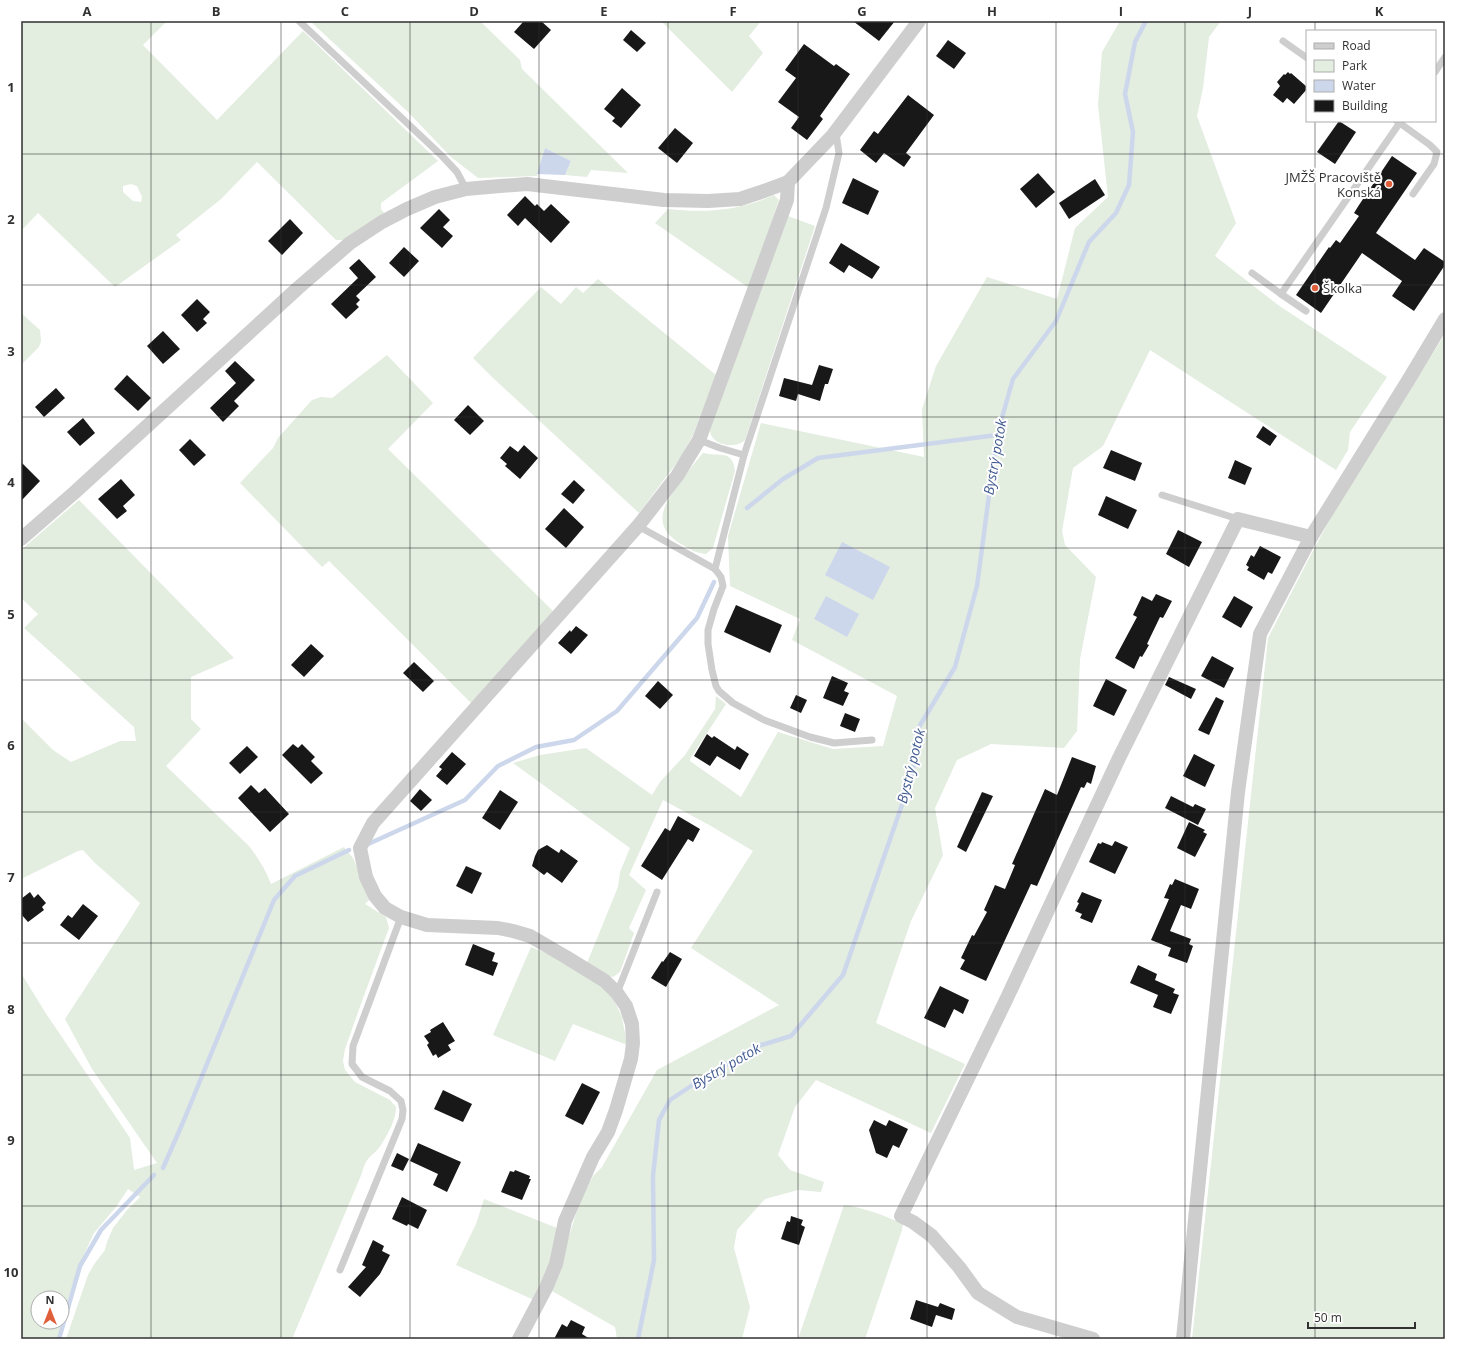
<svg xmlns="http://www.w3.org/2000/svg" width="1466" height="1360" viewBox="0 0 1466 1360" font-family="'Open Sans',sans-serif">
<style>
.green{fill:#e3ede0;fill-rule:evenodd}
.water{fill:#cdd7ec}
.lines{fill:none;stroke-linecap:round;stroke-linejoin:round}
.stream{stroke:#cdd7ec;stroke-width:4.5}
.building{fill:#181818}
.service{stroke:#cecece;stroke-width:7}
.minor{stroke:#cecece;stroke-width:14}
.grid{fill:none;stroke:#313131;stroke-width:1;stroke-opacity:0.55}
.poi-dot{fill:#e05f3b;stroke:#fff;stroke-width:1.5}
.labels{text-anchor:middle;stroke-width:4;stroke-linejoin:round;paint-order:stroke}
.poi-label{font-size:13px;fill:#313131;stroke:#fff;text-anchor:end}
.water-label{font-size:14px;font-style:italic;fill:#415b91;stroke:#fff}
.neatline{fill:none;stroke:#313131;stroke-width:1.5}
.grid-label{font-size:13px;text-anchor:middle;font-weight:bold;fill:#313131}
</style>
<rect width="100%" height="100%" fill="#fff"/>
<g class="green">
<path d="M21,21H167L143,45L217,120L303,31L438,161L381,203V209L385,214L346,240H336L257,162L221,199L176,235L181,240L115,287L38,213L21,231ZM131,184L137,186L142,197L141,202L133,201L123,192V186Z"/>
<path d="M310,21H480L520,60L522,69L628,173L591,170L587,177L565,175L571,161L545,148L537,176L478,178L451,157L408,112Z"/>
<path d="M661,21H761L749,36L763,53L732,92Z"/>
<path d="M1120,21H1221L1209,37L1203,88L1197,116L1236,223L1215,256L1278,305L1387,377L1350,432L1348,450L1336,470L1150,350L1103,446L1073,468L1062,531L1065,545L1096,577L1080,659L1077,731L1064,748L991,744L957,760L935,808L943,855L911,921L876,1023L965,1064L931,1133L816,1080L795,1107L778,1155L790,1170L824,1182L821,1192L798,1190L765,1199L737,1230L734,1248L750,1307L742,1339H617L615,1327L552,1291L580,1201L593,1176L602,1167L657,1070L779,1005L691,948L753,851L711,826L663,800L629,875L646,890L629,928L634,933L620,972L613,977L607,975L587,963L618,887L620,872L630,848L513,763L540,755L586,748L652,795L660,782L685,755L715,709L716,696L726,704L690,759V761L741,797L778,732L833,749L883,746L897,696L792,640L800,619L730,586L728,536L761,423L924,457L922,409L936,366L987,277L1057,299L1075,228L1108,197L1098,105L1102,52Z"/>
<path d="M774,195L779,200L749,288L655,223L668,209C705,213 739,211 774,195Z"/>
<path d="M788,216L815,226L745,440C737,448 717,447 711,435C709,431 711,426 712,422Z"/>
<path d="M598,279L716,375L693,435L681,457L639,513L493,378L473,358L541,287L561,304L576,287L583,293Z"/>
<path d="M21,313L40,330L41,341L39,347L21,365Z"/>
<path d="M1445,334V1339H1192L1268,638L1318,541L1352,481Z"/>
<path d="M387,355L433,403L388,449L553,611L472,704L329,561L322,567L240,483L273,448L278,438L312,400L321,397L332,398Z"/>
<path d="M703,453C719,457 733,449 735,471L713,548L706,554C696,553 689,549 681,544C651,526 663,506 678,485C686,474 694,463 703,453Z"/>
<path d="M79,500L234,658L191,677V719L201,729L166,766L249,846C258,858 266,870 271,884L344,847L353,858L370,899L365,904L386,917L389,928L362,1001L345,1049L343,1061L345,1070L355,1082L390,1100L396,1107C396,1120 388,1134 381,1145C372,1158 367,1154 362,1173L292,1339H66L88,1275L95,1263L105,1250L107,1242L113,1228L127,1210L140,1197L128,1189L116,1207L94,1233L80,1263L72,1286L62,1321V1298H38V1322H62L57,1339H21V973L45,1012L130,1138L134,1170L157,1163L92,1069L65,1019L129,921L140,903L94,862L83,850L78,851L21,879V718L53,750L71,762L120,741H136L134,727L24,628L38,614L21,598V550Z"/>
<path d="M531,947L553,956L602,986L614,1000L622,1017L627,1045L573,1024L555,1061L493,1035Z"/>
<path d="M484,1199L557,1228L549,1265L534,1300L456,1265L476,1224Z"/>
<path d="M844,1205C865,1208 883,1215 903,1224L902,1230L865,1339H798Z"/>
</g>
<g class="water">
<path d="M545,148L571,161L565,175L537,174Z"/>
<path d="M842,542L890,567L873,600L825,575Z"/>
<path d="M826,596L859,614L847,637L814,619Z"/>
</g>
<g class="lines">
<g class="stream">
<path d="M747,508L783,479L818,458L997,435"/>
<path d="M366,845L465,800L498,766L536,747L574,740L617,711L697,618L714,582"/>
<path d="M163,1168L184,1120L274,900L295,876L349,850"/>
<path d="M59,1339L80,1266L101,1230L154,1175"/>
<path d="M638,1339L654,1260L653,1176L659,1120L670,1100L694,1084L758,1046L791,1036L843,975L912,776L919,727L955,667L977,586L997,435L1013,379L1056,321L1089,242L1116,213L1129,185L1133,132L1125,94L1135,42L1146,21"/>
</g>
</g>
<g class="building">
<path d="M524,21H541L551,30L534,49L514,32Z"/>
<path d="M853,21H895L879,41Z"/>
<path d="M631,30L646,43L637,52L623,40Z"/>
<path d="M948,40L966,53L954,69L936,56Z"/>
<path d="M804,44L834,66L836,64L850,74L820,116L823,119L807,140L791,128L799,117L778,102L796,78L785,70Z"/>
<path d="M1288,72L1290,74L1291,73L1307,87V89L1294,104L1287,98L1283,103L1273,95L1280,86L1277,82L1284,74L1285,75Z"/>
<path d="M622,88L641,105L621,128L612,121L615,118L604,109Z"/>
<path d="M908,95L934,115L906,153L911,157L904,167L884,153L876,163L860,150L874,131L878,134Z"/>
<path d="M1339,121L1356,132L1335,164L1317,152Z"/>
<path d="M675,128L693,143L677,163L658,148Z"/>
<path d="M1392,156L1417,173L1376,233L1415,260L1424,248L1445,262V265L1414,311L1392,296L1402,281L1362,253L1321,313L1296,295L1329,247L1330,248L1336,240L1340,243L1359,216L1354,213L1359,205Z"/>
<path d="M1038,173L1055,192L1036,208L1020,189Z"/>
<path d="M853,178L879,191L868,215L842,203Z"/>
<path d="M1095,179L1105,195L1069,219L1059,203Z"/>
<path d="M525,196L535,206L537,204L544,211L551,204L570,222L551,243L525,218L518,226L507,215Z"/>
<path d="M439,209L450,220L443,227L453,236L442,248L420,228Z"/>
<path d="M290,219L303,233L282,255L268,241Z"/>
<path d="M841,243L880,267L872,279L849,265L844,273L829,263Z"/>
<path d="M404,247L419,261L404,277L389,263Z"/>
<path d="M359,259L376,277L356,296L360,300L356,304L359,307L346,319L331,304L358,278L349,268Z"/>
<path d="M197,299L210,312L203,319L207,323L197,332L181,315Z"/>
<path d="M163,331L180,349L163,364L147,346Z"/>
<path d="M235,361L255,380L234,401L239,406L223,422L210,408L236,383L225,371Z"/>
<path d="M819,365L833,369L828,384H825L820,401L798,394L796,401L779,396L784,378L812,385Z"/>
<path d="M127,375L151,398L138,411L114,389Z"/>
<path d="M56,388L65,398L44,417L35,407Z"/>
<path d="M468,405L484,421L470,435L454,420Z"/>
<path d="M83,418L95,433L80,446L67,432Z"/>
<path d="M1263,426L1277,436L1270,446L1256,437Z"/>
<path d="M190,439L206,455L194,466L179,450Z"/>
<path d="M524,445L538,458L520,479L505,466L507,464L500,458L510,446L518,452Z"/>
<path d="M1111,450L1142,463L1135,481L1103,468Z"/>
<path d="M1235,460L1252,468L1245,485L1228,478Z"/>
<path d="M21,462L40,481L21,501Z"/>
<path d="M121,479L135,495L123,506L127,511L117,519L98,499Z"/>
<path d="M574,480L585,490L573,504L561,494Z"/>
<path d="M1106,496L1137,510L1128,529L1098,515Z"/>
<path d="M564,508L584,527L566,548L545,529Z"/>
<path d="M1178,530L1202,542L1189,567L1166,554Z"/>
<path d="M1260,546L1281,557L1272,574L1268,572L1264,580L1247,570L1249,567L1246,565L1251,555L1254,557Z"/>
<path d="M1156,594L1172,601L1163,618L1160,617L1147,644L1149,645L1142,657L1140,656L1134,669L1115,658L1137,617L1133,615L1142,596L1152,601Z"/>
<path d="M1234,596L1253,607L1241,628L1222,617Z"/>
<path d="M736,605L782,625L770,653L724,632Z"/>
<path d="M576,626L588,635L571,654L558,643L570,630L571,632Z"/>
<path d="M311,644L324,656L304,677L291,665Z"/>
<path d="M1212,656L1234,668L1224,688L1201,676Z"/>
<path d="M414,662L434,681L423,692L403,673Z"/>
<path d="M832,676L848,683L844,691L849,693L843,706L823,698Z"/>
<path d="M1169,677L1196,689L1191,699L1165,685Z"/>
<path d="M1106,679L1127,690L1114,716L1093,706Z"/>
<path d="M658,681L673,695L660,709L645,696Z"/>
<path d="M796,695L807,700L801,713L790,708Z"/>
<path d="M1216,697L1224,701L1209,735L1198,730Z"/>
<path d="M845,713L860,719L855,732L840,726Z"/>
<path d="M707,734L712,738L714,736L735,750L737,746L749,754L740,770L717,756L710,766L694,756Z"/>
<path d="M293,744L298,748L302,744L315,757L311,761L323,773L311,784L282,755Z"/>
<path d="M247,746L258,757L240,774L229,763Z"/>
<path d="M452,752L466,764L447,785L436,776L442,769L439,767Z"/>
<path d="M1194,754L1215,765L1205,787L1183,776Z"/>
<path d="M1072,757L1096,766L1091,784L1087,782L1084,788L1081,787L1037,886L1031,884L986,981L960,969L965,960L961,958L972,935L974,936L987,912L984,910L995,885L1005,889L1015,865L1012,864L1045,789L1057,795Z"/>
<path d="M251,785L259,793L265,788L289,814L270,832L238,798Z"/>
<path d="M420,789L432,800L421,811L410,801Z"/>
<path d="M500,790L518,802L500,830L482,818Z"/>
<path d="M982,792L993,796L966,852L957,847Z"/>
<path d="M1171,796L1193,807L1195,804L1206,809L1198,825L1165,808Z"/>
<path d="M678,816L700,829L693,842L688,839L662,880L641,866L665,828L670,831Z"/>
<path d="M1189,822L1205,830L1203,832L1207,834L1195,857L1177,848Z"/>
<path d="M1115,841L1128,847L1115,874L1089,862L1098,843L1101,844L1102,842L1112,846Z"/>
<path d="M547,845L559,853L561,849L578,861L562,883L547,872L544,875L532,866L535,856L538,850Z"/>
<path d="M466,866L482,873L472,894L456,886Z"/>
<path d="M1175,879L1199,889L1191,909L1181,905L1170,931L1191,939L1189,944L1193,946L1187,963L1168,956L1171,948L1151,940L1169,899L1164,898L1170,884L1172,885Z"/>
<path d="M30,892L34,898L38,894L46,903L42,907L44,910L28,922L21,914V899Z"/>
<path d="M1082,892L1102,900L1092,923L1080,918L1082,914L1075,911L1079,903L1077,902Z"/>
<path d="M83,904L98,916L79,940L60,925L68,915L72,918Z"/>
<path d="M473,944L495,953L492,961L498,963L493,976L465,965Z"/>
<path d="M670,952L682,959L666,987L651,978L662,961L663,962Z"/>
<path d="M1138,965L1157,974L1155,980L1175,989L1173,993L1179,995L1171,1014L1153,1007L1158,995L1130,983Z"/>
<path d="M940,986L969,1000L963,1014L954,1009L945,1028L924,1018Z"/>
<path d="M443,1022L455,1041L448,1045L451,1050L438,1058L436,1054L433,1056L427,1045L429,1043L424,1036L431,1032L430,1030Z"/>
<path d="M582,1083L600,1092L583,1125L565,1116Z"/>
<path d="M443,1090L472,1104L463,1122L434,1109Z"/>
<path d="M874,1120L886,1126L889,1120L908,1129L899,1148L893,1145L887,1158L876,1153L869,1130Z"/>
<path d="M418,1143L461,1162L447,1192L433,1185L438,1174L410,1161Z"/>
<path d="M397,1153L409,1159L403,1171L391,1166Z"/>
<path d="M515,1170L530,1176L529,1179H531L522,1200L501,1192L510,1171L514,1172Z"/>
<path d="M402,1197L427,1210L418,1229L408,1224L407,1226L392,1219Z"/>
<path d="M791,1216L803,1220L801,1225L805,1227L799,1245L781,1239L787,1221L790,1222Z"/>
<path d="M373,1240L384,1246L382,1251L390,1255L380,1274L360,1297L348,1287L366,1267L362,1265Z"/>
<path d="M916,1300L938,1307L940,1303L955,1309L952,1320L936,1315L932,1327L910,1319Z"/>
<path d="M571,1320L585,1327L582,1334L590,1339H554L562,1324L567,1327Z"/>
</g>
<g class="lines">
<g class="service">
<path d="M299,21L442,156L457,172L466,189"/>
<path d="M1283,41L1307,58"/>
<path d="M1435,72L1445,57"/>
<path d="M1397,121L1430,145L1437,152L1434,164L1413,194"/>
<path d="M1252,273L1281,294L1401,121"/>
<path d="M1281,294L1306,311"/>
<path d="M699,440L720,448L744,455"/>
<path d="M1162,495L1238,519"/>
<path d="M638,526L715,569L721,577L723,586L714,609L708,630V644L712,670L716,686L719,691L733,703L764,720L810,737L834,743L872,740"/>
<path d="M715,569L744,455L826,208L839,153L837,140L833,135"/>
<path d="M617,993L657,892"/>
<path d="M340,1270L402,1119L403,1110L401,1101L390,1091L362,1077L352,1064L353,1046L401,917"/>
</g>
<g class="minor">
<path d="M21,539L75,492L298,288L350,243L382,222L407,209L435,197L466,189L500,186L527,184L664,200L708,201L740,199L764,191L788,182L833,135L919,21"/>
<path d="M519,1339L546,1288L556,1264L565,1221L593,1157L608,1132L616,1110L631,1059L633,1043L632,1024L626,1006L617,993L605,981L566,957L530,936L513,931L498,928L427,925L401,917L385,908L375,896L366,877L360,848L373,823L638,526L677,476L699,440L787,200L788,182"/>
<path d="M1093,1339L1017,1317L978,1293L959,1267L932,1236L913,1222L901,1216L1006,1000L1119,758L1238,519L1311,537"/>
<path d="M1183,1339L1238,792L1260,634L1311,537L1409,379L1445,319"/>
</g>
</g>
<path class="grid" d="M151,21V1339M281,21V1339M410,21V1339M539,21V1339M668,21V1339M798,21V1339M927,21V1339M1056,21V1339M1185,21V1339M1315,21V31M1315,121V1339M21,154H1445M21,285H1445M21,417H1445M21,548H1445M21,680H1445M21,812H1445M21,943H1445M21,1075H1445M21,1206H1445"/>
<g class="poi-dot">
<circle cx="1389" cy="184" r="4"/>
<circle cx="1315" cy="288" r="4"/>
</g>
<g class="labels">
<g class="poi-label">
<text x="1381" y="182">JMŽŠ Pracoviště<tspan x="1381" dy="15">Konská</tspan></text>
<text x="1323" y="293" text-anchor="start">Školka</text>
</g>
<g class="water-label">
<text transform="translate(995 457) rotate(-80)" y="5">Bystrý potok</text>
<text transform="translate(911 766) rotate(-76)" y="5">Bystrý potok</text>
<text transform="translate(726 1066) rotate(-30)" y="5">Bystrý potok</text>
</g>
</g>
<rect width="1466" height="1360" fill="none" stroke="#ffffff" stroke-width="44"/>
<rect x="1306" y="30" width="130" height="92" fill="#ffffff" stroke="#adadad"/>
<rect x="1314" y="43" width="20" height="6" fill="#cecece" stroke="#adadad"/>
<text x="1342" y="50" font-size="12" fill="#313131">Road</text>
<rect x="1314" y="60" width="20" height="12" fill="#e3ede0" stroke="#adadad"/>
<text x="1342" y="70" font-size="12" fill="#313131">Park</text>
<rect x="1314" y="80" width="20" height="12" fill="#cdd7ec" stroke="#adadad"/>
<text x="1342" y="90" font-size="12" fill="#313131">Water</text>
<rect x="1314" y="100" width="20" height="12" fill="#181818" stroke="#adadad"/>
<text x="1342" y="110" font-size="12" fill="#313131">Building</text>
<g transform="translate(50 1310)"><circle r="19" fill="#ffffff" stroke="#adadad"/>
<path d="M0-3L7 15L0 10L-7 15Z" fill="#e05f3b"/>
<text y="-6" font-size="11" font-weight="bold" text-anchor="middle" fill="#313131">N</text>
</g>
<path d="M1308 1322v6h107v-6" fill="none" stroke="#313131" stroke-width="2"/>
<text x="1314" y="1322" font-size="12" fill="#313131" stroke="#ffffff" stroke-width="3" paint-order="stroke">50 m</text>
<rect x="22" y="22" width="1422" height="1316" class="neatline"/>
<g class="grid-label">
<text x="87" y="16">A</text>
<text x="216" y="16">B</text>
<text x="345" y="16">C</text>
<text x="474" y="16">D</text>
<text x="604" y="16">E</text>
<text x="733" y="16">F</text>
<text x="862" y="16">G</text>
<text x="992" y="16">H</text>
<text x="1121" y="16">I</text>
<text x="1250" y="16">J</text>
<text x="1379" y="16">K</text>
<text x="11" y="92">1</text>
<text x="11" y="224">2</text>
<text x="11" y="356">3</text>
<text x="11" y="487">4</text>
<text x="11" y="619">5</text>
<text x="11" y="750">6</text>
<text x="11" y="882">7</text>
<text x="11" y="1014">8</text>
<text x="11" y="1145">9</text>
<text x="11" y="1277">10</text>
</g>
</svg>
